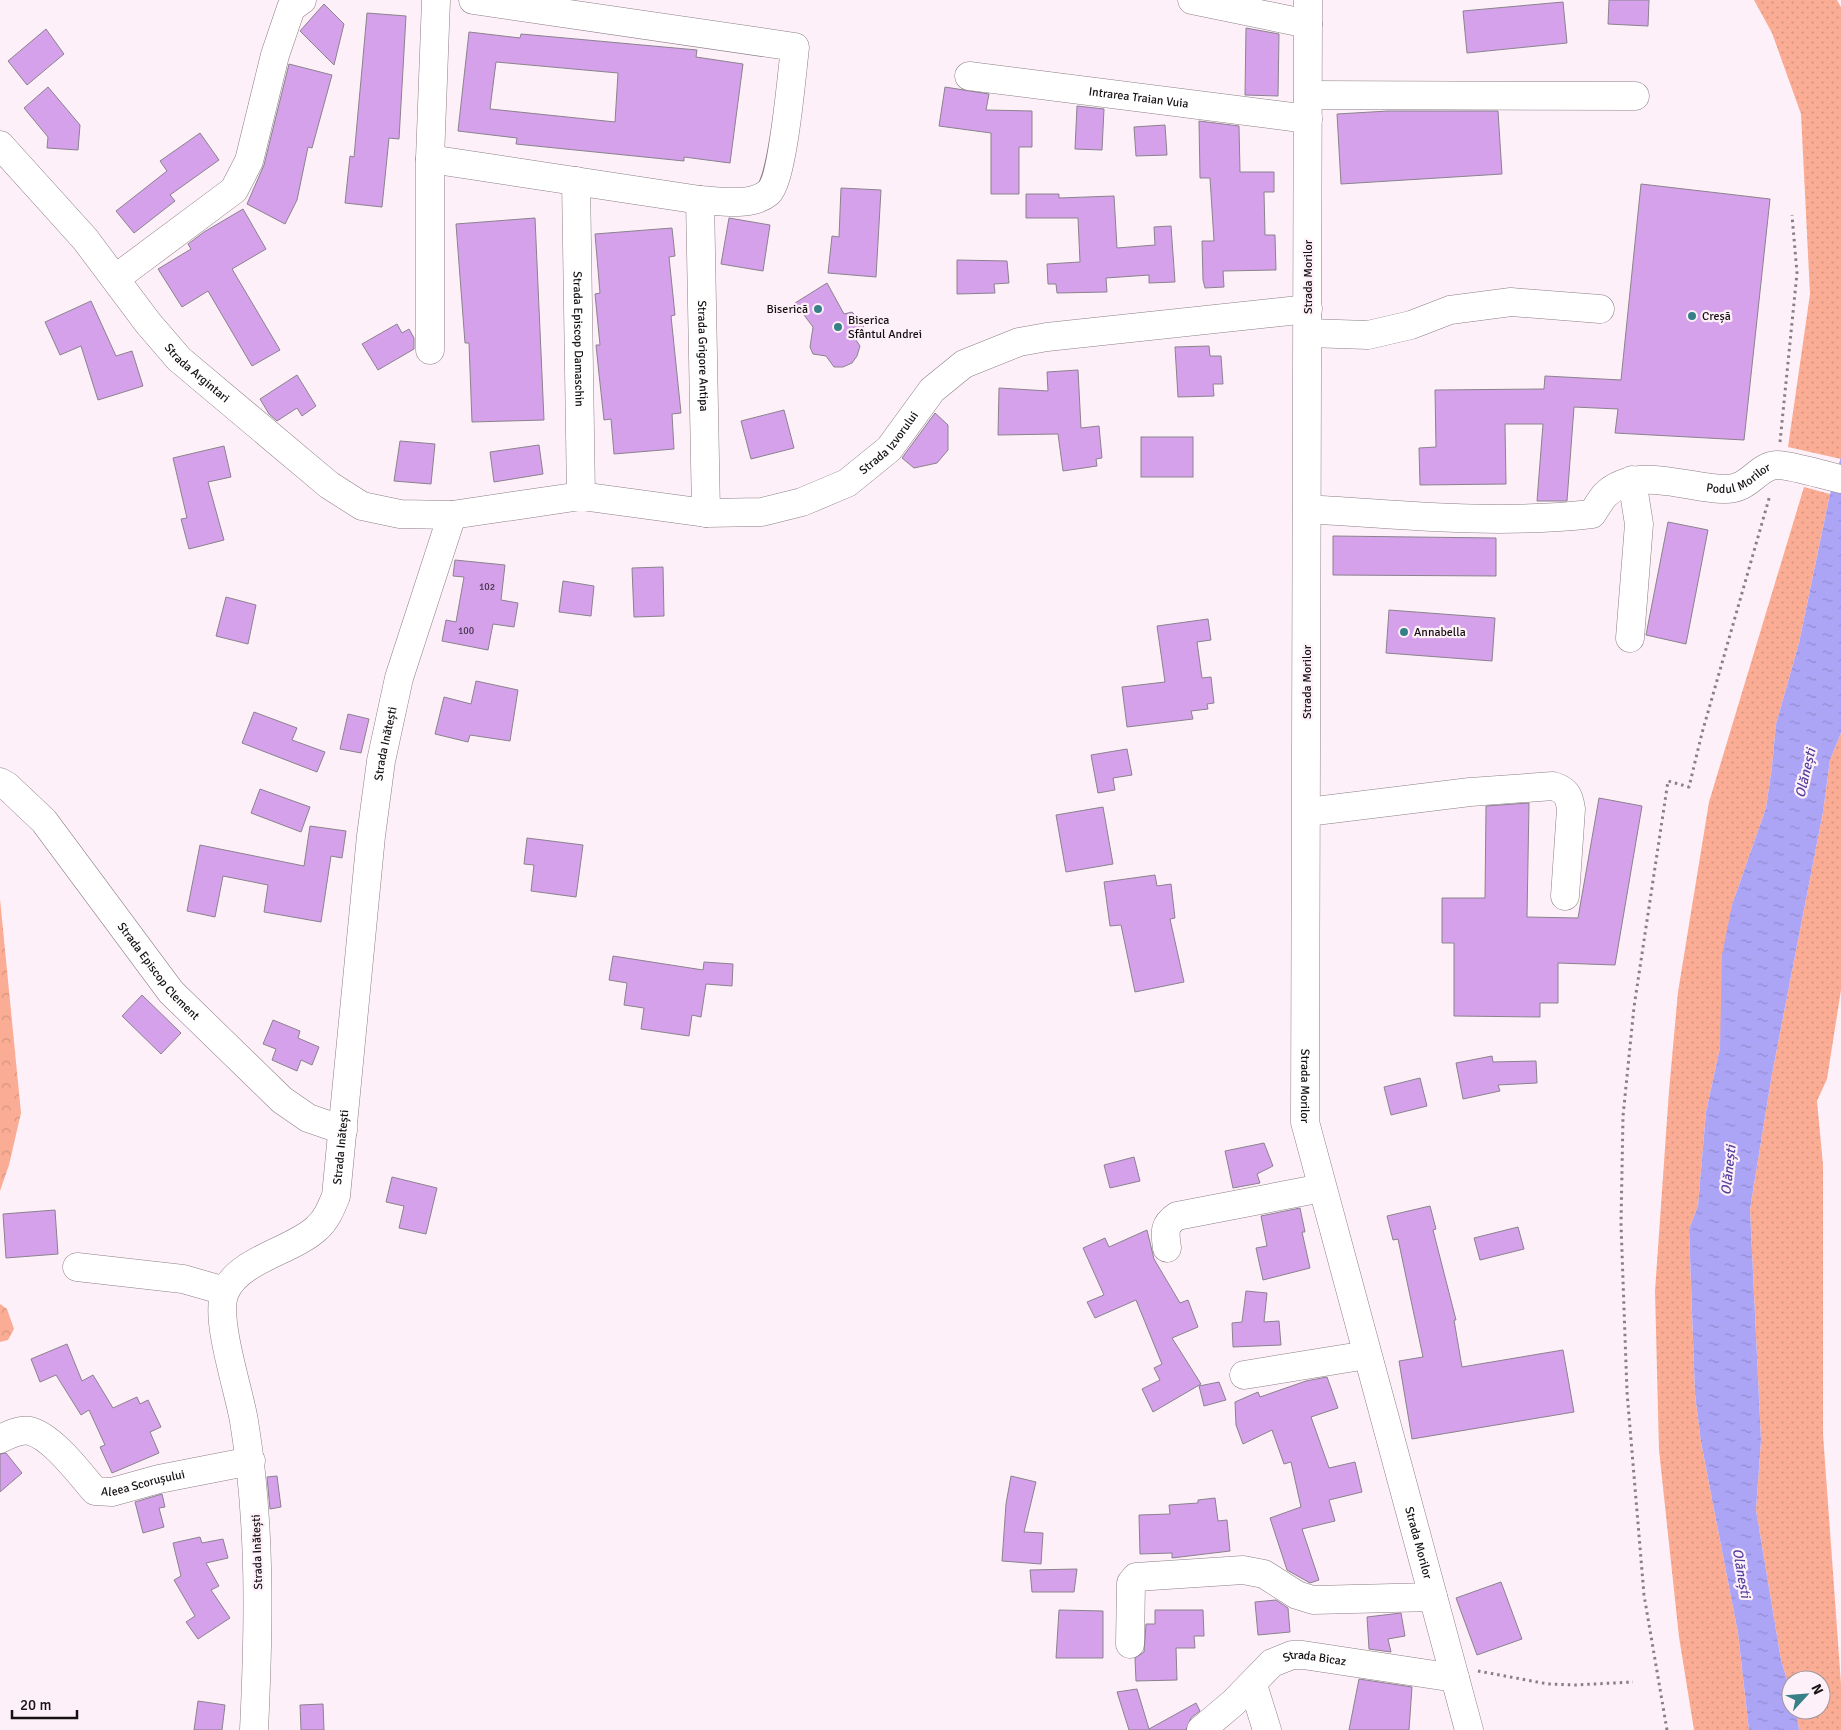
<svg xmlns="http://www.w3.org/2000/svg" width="1841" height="1730" viewBox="0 0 1841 1730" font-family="Signika,sans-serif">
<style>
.grass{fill:url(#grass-dots)}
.forest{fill:url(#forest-crowns)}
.water{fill:url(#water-ripples)}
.building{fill:#d5a1ea;stroke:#8a838d;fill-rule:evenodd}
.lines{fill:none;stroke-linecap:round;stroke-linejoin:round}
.minor-casing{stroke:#8b7f85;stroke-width:29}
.path{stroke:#887f84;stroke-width:3;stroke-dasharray:2.5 4;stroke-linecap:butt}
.minor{stroke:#fff;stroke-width:28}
.poi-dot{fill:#388088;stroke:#fef0f8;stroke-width:2}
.labels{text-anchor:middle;stroke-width:4.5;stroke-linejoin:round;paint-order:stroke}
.number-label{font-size:10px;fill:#463549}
.street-label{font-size:12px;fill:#161113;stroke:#fef0f8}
.poi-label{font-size:12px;fill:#161113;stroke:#fef0f8;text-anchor:start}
.water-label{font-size:14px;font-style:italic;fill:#513f9c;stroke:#fef0f8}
</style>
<defs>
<pattern id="grass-dots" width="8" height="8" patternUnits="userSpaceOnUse" patternTransform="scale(1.25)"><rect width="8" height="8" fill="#faad94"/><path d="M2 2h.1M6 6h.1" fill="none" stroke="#d6947f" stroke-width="1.8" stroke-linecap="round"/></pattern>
<pattern id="forest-crowns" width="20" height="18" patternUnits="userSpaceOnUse" patternTransform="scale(1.25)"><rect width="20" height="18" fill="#faad94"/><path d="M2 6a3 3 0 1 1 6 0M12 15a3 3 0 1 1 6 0" fill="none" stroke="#d6947f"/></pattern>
<pattern id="water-ripples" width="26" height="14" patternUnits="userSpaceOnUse" patternTransform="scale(1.25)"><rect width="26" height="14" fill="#aca4f5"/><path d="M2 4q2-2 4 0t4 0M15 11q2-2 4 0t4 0" fill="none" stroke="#938cd1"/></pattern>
</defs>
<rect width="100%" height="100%" fill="#fef0f8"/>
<g class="grass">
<path d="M1754,0H1837L1841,7V459L1788,447L1810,294L1801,114L1772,33Z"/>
<path d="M1804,487L1830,494L1799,643L1776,724L1772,767L1766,808L1732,905L1720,1048L1706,1112L1698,1206L1689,1229L1695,1394L1701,1442L1738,1633L1749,1730H1694L1679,1637L1659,1450L1655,1291L1669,1091L1678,992L1709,802Z"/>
<path d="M1841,733V990L1827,1079L1817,1101L1823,1165V1434L1841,1684V1730H1799L1796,1710H1821V1680H1791V1693L1781,1660L1756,1510L1761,1440L1750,1209L1772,1074L1823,812L1830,760Z"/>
</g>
<g class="forest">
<path d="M0,899L21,1113L9,1165L0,1191Z"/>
<path d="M0,1304L7,1309L14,1329L8,1340L0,1342Z"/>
</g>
<path class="water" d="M1841,457V733L1830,760L1823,812L1772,1074L1750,1209L1761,1440L1756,1510L1781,1660L1791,1693V1710H1796L1799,1730H1749L1738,1633L1701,1442L1695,1394L1689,1229L1698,1206L1706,1112L1720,1048L1722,955L1732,905L1766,808L1772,767L1776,724L1799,643L1830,494Z"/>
<g class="building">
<path d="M1609,0H1649L1648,26L1608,24Z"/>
<path d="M1563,2L1567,43L1467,53L1463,11Z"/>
<path d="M324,4L344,24L334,65L300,31Z"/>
<path d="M367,13L406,16L399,139L389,138L382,207L345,203L350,156L354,157Z"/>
<path d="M1246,28L1279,34L1278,96L1245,95Z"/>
<path d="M46,29L64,54L27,85L8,61Z"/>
<path d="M469,32L520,38L521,34L697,50L696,57L743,64L730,163L684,157V161L516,144L517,138L458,131ZM496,62L618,73L615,122L490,109Z"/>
<path d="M289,64L332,75L312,148L308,147L297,200L285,224L247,204L264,165Z"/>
<path d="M48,87L80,125L78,150L47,148L48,137L24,108Z"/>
<path d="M945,87L989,94L986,110L1032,111V147H1019V194H991V133L939,126Z"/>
<path d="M1077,106L1104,109L1102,150L1075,149Z"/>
<path d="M1388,111H1498L1502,174L1341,184L1337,114Z"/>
<path d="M1199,121L1239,126L1240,172H1274V192H1264L1265,235H1275L1276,270L1223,271L1224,287L1205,288L1203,280L1202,241H1214L1210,178H1200Z"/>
<path d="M1165,125L1167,155L1136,156L1134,127Z"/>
<path d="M200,133L219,160L170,195L175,201L134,233L116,211L167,171L160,161Z"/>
<path d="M1641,184L1770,199L1744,440L1615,433L1618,409L1574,407L1567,501H1537L1543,424H1505L1506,484L1420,485L1419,448L1436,447L1435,390L1544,389L1545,376L1621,380Z"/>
<path d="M841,188L881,190L876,277L828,273L832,236L839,237Z"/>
<path d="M1026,194H1059V198L1114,196L1117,248L1155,245L1154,227L1171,226L1175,282L1149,283V275L1106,278L1107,292L1057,293L1056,284H1048L1047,264L1080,262L1078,218H1026Z"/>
<path d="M243,209L266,249L232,269L280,350L252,366L208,291L182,307L158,269L191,249L188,244L204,232Z"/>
<path d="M535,218L544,420L472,422L469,343H465L456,224Z"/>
<path d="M729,218L770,225L763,271L721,264Z"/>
<path d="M672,228L675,256L669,257L675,315L671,316L681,413L672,414L674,449L614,454L611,419L604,420L599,374L596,345H600L595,294L600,293L595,234Z"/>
<path d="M957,260L1007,261L1009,283L994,284L995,293L957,294Z"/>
<path d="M827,283L844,314L852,312L863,324L864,332L856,340L860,346L857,356L852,363L843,367H834L826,356L813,354L810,347L813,327L795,303Z"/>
<path d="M91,301L116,356L132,351L143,386L98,400L81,346L60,355L45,322Z"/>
<path d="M397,324L402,333L409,329L414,338V349L378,370L362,344Z"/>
<path d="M1209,346L1210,356H1221L1223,384H1213L1214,396L1178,397L1175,347Z"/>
<path d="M1078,370L1081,428L1099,426L1102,458L1096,459L1097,466L1063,471L1058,434L998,435L999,388L1048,391L1047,372Z"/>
<path d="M297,375L316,406L302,416L297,408L277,421L269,414L260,399Z"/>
<path d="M784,410L794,448L751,459L741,421Z"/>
<path d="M935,413L948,425V450L937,463L914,468L902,458Z"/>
<rect x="1141" y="437" width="52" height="40"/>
<path d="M400,441L435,444L431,484L394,481Z"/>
<path d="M539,445L543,474L494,482L490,452Z"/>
<path d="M224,446L231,477L208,482L224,540L189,549L181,519L187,518L173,458Z"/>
<path d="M1668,522L1708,530L1686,644L1646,635Z"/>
<path d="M1333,536L1496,538V576L1333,575Z"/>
<path d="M455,560L505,565L501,600L518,603L514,627L493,624L488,650L442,641L446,620L456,622L464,577L453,576Z"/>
<path d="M663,567L664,616L634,617L632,568Z"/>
<path d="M563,581L594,586L591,616L559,612Z"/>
<path d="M226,597L256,605L248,644L216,636Z"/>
<path d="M1389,610L1495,618L1492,661L1386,653Z"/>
<path d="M1208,619L1211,640L1197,642L1202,678L1211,677L1214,703L1207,704L1208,709L1191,711L1193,719L1127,727L1122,687L1165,682L1157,626Z"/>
<path d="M476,681L518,690L510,741L470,735L468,742L435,734L444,697L471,704Z"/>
<path d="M254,712L297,728L292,740L325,752L317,772L242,743Z"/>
<path d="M348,714L369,719L361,753L340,749Z"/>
<path d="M1127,749L1132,775L1113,778L1115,790L1098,793L1091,755Z"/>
<path d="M260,789L310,807L301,832L251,813Z"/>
<path d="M1599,798L1642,806L1615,965L1558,963V1003H1540V1017L1454,1016V943H1442V898H1485L1486,806L1529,803L1527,917L1578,918Z"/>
<path d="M1103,807L1113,864L1066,872L1056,815Z"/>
<path d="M310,826L346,831L342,858L331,856L321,922L264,912L268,885L223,876L215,917L187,911L200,845L304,866Z"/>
<path d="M527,838L583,845L576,897L531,891L534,865L524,864Z"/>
<path d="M1155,875L1157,886L1171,884L1175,918L1170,919L1184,982L1135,992L1121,925L1110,926L1104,882Z"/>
<path d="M613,956L703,970L704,962L733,964L732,986L706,984L701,1017L692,1015L689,1036L641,1029L644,1008L624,1005L627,983L609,980Z"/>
<path d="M142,995L181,1033L161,1054L122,1016Z"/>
<path d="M273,1020L300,1031L298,1038L319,1047L312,1065L301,1060L297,1071L272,1060L276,1049L263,1044Z"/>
<path d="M1492,1056L1493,1062L1536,1061L1537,1083L1498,1085L1500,1091L1463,1099L1456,1063Z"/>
<path d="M1420,1078L1427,1106L1391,1115L1384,1087Z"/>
<path d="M1264,1143L1273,1166L1257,1174L1260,1183L1233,1188L1225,1151Z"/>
<path d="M1134,1157L1140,1181L1110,1188L1104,1165Z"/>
<path d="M392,1177L437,1188L426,1234L399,1228L404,1206L386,1202Z"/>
<path d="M1430,1206L1436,1229L1433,1230L1456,1320H1454L1462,1367L1563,1350L1574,1412L1412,1439L1399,1361L1423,1357L1398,1239L1393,1240L1387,1216Z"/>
<path d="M1300,1208L1305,1232H1302L1310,1268L1263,1280L1256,1248L1267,1246L1261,1216Z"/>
<path d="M55,1210L58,1254L6,1258L3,1214Z"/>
<path d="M1518,1227L1524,1249L1480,1260L1474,1238Z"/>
<path d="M1147,1230L1154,1259L1180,1303L1188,1300L1198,1327L1172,1338L1201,1384L1153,1412L1142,1389L1160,1380L1154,1368L1162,1364L1136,1300L1095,1318L1087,1302L1104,1295L1083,1248L1105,1238L1109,1247Z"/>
<path d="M1246,1291L1267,1293L1264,1322L1279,1321L1281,1345L1233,1347L1232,1323L1242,1322Z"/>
<path d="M67,1344L82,1381L93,1375L113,1408L137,1397L140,1404L148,1400L161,1427L150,1432L159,1453L112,1473L100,1447L105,1445L89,1410L81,1415L56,1375L40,1382L31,1359Z"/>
<path d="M1327,1377L1338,1408L1311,1417L1329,1468L1355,1462L1362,1492L1329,1500L1335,1521L1302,1529L1319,1580L1310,1583L1287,1570L1270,1518L1301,1507L1291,1462L1284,1464L1272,1430L1243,1444L1236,1425L1235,1402L1258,1392L1260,1397L1306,1381Z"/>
<path d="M1219,1382L1226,1400L1204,1406L1199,1386Z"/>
<path d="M6,1453L22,1473L0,1492V1454Z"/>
<path d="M277,1476L281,1507L270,1509L267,1477Z"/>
<path d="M1011,1476L1036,1482L1024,1532L1043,1533L1041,1564L1002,1561L1006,1504Z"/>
<path d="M162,1494L165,1507L159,1508L164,1527L143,1533L135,1502Z"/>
<path d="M1215,1498L1218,1521L1227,1520L1230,1551L1172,1558V1553L1140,1554L1139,1515L1170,1514L1169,1505L1198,1503V1500Z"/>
<path d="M200,1537L202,1543L223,1539L228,1558L206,1563L219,1586L211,1590L230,1618L198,1639L186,1622L195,1616L174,1580L181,1576L173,1543Z"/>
<path d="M1077,1569L1074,1592H1032L1030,1570Z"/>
<path d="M1501,1582L1522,1639L1477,1655L1456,1598Z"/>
<path d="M1276,1600L1288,1608L1290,1632L1258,1635L1255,1602Z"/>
<path d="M1059,1610L1103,1611V1658H1056Z"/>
<path d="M1155,1610H1203L1204,1636H1194L1195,1648H1176L1177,1680L1136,1681L1135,1658L1144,1652L1146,1624H1155Z"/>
<path d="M1401,1613L1405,1636L1388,1639L1391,1652L1369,1649L1367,1617Z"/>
<path d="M1359,1679L1412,1687L1409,1730H1349Z"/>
<path d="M1137,1689L1149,1729L1196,1703L1200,1711L1191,1718L1186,1730H1129L1117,1692Z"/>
<path d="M198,1701L225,1705L222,1730H194Z"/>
<path d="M323,1704L324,1730H301L300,1705Z"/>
</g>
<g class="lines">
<defs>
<g id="minor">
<path d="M1192,0L1308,24"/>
<path id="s1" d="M1308,0L1305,1122L1469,1730"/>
<path id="s2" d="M969,76L1308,119"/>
<path d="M1309,95L1635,96"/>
<path id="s3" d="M0,145L85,239L148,323L179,359L329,485L362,506L400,514L452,515L581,496L706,513L762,512L802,502L847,483L889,449L932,390L964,364L1019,342L1047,337L1308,309"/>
<path d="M430,159L700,200C720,201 751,207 768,193C783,181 792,72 795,47L473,0"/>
<path id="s4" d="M576,181L581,496"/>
<path id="s5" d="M700,200L706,513"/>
<path d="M116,278L234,190L249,161L275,55L291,8L302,0"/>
<path d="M1308,333L1368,335L1411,325L1450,310L1511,302L1600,309"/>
<path d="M430,350V159L436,0"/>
<path id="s6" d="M1307,509C1402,515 1497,525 1592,514C1596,508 1600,501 1605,495C1635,465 1687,488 1723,489C1751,490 1756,466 1777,465C1791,465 1826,476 1841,479"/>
<path d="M1630,638L1639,524L1632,480"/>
<path id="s7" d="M0,782L7,786L44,821L171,992L282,1100L308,1118L343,1130"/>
<path d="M1307,812L1470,792L1553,786C1566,790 1569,795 1571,809L1565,896"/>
<path d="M1167,1248C1165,1233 1163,1225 1177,1216L1322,1188"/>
<path d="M77,1267L183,1279L225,1291"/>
<path d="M1244,1375L1367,1355"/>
<path id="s8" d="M0,1439C8,1435 20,1429 30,1431C53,1437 80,1474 95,1491L112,1492L159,1479L251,1461"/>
<path d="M1130,1644L1131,1583L1136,1577L1243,1570L1264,1574L1297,1595L1313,1600L1433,1597"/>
<path d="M1253,1685L1267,1730"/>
<path id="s9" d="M254,1730C259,1626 261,1524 244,1421C239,1390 214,1318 225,1292C239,1259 293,1251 317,1228C327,1219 331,1208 336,1196L371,836L381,761L399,678L452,515"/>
<path id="s10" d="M1201,1730L1233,1703L1272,1663L1292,1655H1303L1455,1678"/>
</g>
</defs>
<use href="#minor" class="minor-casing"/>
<g class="path">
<path d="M1780,442L1797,273L1792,215"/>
<path d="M1478,1671L1548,1684L1575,1685L1633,1682"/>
<path d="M1667,1730L1644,1595L1627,1392L1621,1224L1623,1116L1634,1007L1668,781L1689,787L1702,733L1770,495"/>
</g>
<use href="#minor" class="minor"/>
</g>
<g class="poi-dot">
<circle cx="818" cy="309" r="5"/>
<circle cx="1692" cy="316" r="5"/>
<circle cx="838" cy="327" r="5"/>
<circle cx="1404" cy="632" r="5"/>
</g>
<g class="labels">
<g class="number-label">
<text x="487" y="590">102</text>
<text x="466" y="634">100</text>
</g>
<g class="street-label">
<text dy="4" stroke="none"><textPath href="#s2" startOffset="171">Intrarea Traian Vuia</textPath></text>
<text transform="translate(1308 277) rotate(-90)" y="4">Strada Morilor</text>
<text dy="4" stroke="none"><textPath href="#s4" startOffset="158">Strada Episcop Damaschin</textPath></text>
<text dy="4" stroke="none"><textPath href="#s5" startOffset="156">Strada Grigore Antipa</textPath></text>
<text dy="4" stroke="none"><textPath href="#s3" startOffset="302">Strada Argintari</textPath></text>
<text dy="4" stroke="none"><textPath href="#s3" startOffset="1066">Strada Izvorului</textPath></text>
<text dy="4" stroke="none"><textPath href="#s6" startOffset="449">Podul Morilor</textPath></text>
<text transform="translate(1307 682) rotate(-90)" y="4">Strada Morilor</text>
<text dy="4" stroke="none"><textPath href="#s9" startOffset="1048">Strada Inătești</textPath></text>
<text dy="4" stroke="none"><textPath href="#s7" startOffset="248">Strada Episcop Clement</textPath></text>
<text dy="4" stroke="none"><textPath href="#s1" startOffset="1086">Strada Morilor</textPath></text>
<text dy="4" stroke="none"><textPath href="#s9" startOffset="642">Strada Inătești</textPath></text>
<text dy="4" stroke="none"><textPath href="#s8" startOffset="170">Aleea Scorușului</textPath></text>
<text dy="4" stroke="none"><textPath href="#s1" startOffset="1558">Strada Morilor</textPath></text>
<text transform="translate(257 1552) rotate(-92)" y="4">Strada Inătești</text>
<text dy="4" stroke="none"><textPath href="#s10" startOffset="142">Strada Bicaz</textPath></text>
</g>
<g class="poi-label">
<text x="808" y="313" text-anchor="end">Biserică</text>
<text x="1702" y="320">Creșă</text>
<text x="848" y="324">Biserica<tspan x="848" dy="14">Sfântul Andrei</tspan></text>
<text x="1414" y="636">Annabella</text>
</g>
<g class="water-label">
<text transform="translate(1805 773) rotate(-77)" y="5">Olănești</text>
<text transform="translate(1728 1170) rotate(-84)" y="5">Olănești</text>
<text transform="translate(1742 1573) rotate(80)" y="5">Olănești</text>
</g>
</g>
<g transform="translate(1806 1695) rotate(64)"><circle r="24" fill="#fef0f8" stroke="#a1979c"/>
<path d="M0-4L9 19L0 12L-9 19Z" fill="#388088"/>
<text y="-8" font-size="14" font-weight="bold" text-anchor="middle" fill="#161113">N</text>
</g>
<path d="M12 1710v8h65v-8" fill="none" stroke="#161113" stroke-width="2.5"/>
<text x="20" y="1710" font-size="15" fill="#161113" stroke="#fef0f8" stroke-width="4" paint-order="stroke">20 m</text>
</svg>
